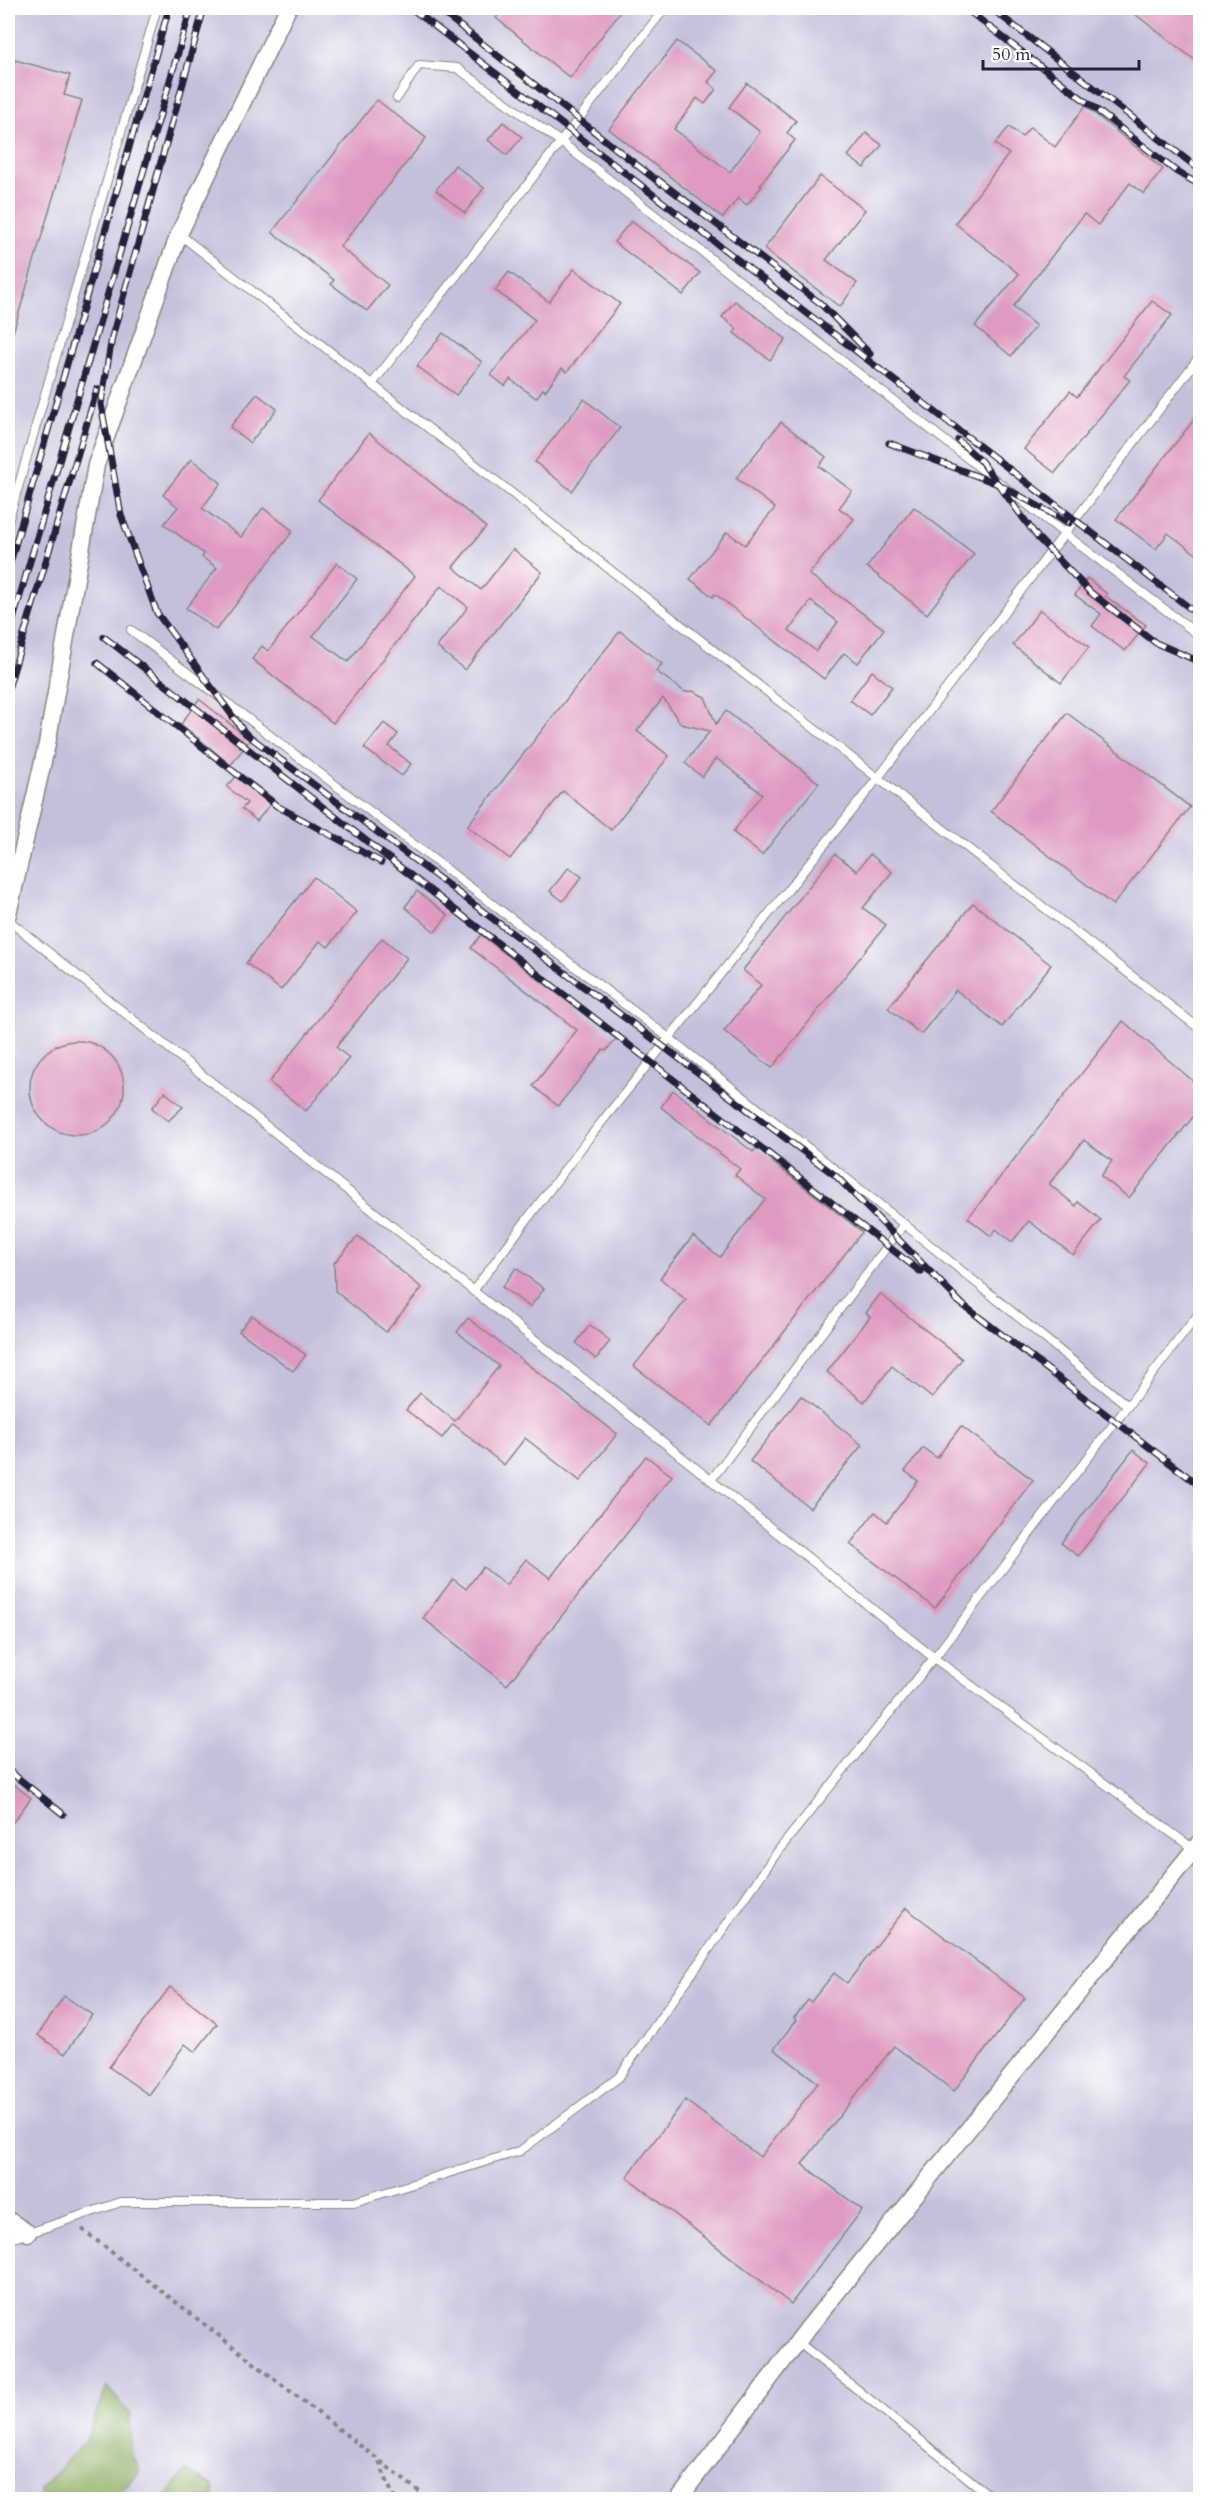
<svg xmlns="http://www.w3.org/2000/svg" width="1208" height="2507" viewBox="0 0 1208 2507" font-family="Cardo,serif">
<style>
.industrial{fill:#c5c0da}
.forest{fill:#8aac61;stroke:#56674e;stroke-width:1.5}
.building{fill:#de9ac1;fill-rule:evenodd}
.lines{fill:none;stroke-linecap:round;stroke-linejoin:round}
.lane-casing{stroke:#8a8484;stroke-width:10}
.street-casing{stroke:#8a8484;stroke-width:19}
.path{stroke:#8a8484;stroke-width:4;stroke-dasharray:4.5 4.5;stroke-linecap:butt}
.lane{stroke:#fff;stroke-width:8}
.street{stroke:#fff;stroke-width:16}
.rail-casing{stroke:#22223b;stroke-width:7}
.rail{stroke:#fff;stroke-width:4.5;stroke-dasharray:14;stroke-linecap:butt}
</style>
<rect width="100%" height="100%" fill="#fff"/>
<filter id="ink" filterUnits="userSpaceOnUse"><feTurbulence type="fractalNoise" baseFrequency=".0167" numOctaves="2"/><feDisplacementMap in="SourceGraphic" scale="12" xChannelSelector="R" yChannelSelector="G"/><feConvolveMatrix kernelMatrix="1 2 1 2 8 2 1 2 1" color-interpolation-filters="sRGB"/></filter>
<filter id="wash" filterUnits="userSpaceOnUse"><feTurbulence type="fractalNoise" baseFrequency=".008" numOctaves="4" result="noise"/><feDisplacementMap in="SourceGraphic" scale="24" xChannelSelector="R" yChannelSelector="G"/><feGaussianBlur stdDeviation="1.35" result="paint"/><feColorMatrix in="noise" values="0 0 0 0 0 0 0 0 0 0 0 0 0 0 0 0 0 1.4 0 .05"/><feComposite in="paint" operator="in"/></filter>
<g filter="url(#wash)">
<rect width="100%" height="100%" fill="#f3e5cc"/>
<rect class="industrial" x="8" y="8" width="1192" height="2491"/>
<g class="forest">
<path d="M107,2387L130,2414L132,2456L140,2472L112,2499H41L40,2489L86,2441Z"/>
<path d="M186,2471L213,2486L214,2499H165Z"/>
</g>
<g id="blocks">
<g class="building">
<path d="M504,8H623L570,78L496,18Z"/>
<path d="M1127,8H1200V64Z"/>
<path d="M677,41L717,71L708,82L716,89L705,104L697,98L674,129L730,172L760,132L729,107L747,83L796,121L787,133L795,140L760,185L762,186L747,205L738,198L723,218L609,129Z"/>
<path d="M15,60L70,75L64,95L82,100L12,336L8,335V84Z"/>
<path d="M377,100L426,138L340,247L388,285L367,311L331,284L334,280L272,232Z"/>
<path d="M1085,106L1163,169L1144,194L1130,183L1098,225L1084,214L1013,307L1036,326L1011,356L975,326L1019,274L955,223L1009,154L995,144L1009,127L1022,137L1030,127L1055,147Z"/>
<path d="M503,122L522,137L507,155L488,140Z"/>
<path d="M866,133L882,145L864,168L848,156Z"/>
<path d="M455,165L484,188L465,213L436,190Z"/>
<path d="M820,176L865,210L826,260L857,283L840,307L764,249Z"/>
<path d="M631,221L700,273L683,295L614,242Z"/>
<path d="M574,269L620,304L567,372L562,368L545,391L543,389L536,398L510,379L505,386L491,375L535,320L495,290L509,272L549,302Z"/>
<path d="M735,301L786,339L770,360L734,333L737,329L722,317Z"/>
<path d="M1152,301L1172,315L1124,376L1130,380L1055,473L1024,449L1070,391L1077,397Z"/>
<path d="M443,333L482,362L456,395L417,366Z"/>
<path d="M257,394L277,409L250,443L230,427Z"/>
<path d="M584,399L620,428L572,491L535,462Z"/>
<path d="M1200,412V557L1168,533L1156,549L1116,519Z"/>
<path d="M781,422L826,457L819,466L852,491L839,508L854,519L809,574L884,629L858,663L844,653L824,679L715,594L713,597L690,579L727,532L745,545L775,508L736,478ZM811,601L838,622L816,651L789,630Z"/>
<path d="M369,433L486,527L453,567L481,590L513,549L542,572L465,670L437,647L468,607L441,586L333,723L252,659L262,646L268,651L337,563L357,579L313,636L348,662L415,576L318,500Z"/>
<path d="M191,459L221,483L202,508L241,537L263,508L293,531L216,630L186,608L217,568L202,557L204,554L164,524L178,507L163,495Z"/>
<path d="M914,507L974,554L927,614L867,567Z"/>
<path d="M1087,578L1107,594L1105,596L1146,625L1125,651L1092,626L1101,614L1075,595Z"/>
<path d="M1040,610L1089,647L1061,683L1013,645Z"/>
<path d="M620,631L662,664L656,671L685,692L693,691L705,697L716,724L726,711L819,783L762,855L733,832L762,794L716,758L702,777L685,763L710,731L681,724L663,698L637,731L669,756L611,830L563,791L510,859L467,826Z"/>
<path d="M872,671L892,687L870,715L850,700Z"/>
<path d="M199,699L250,740L231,765L181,724Z"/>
<path d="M1067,713L1190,807L1113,905L991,811Z"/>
<path d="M384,723L398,734L389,746L411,764L402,776L364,748Z"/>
<path d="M239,773L274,799L257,821L242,809L247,803L227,787Z"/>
<path d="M835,854L857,871L870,854L892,872L863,908L886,925L772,1068L724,1031L761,985L743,970Z"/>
<path d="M569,867L582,877L563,901L550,891Z"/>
<path d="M314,877L357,912L328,947L320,941L281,990L246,963Z"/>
<path d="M417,891L448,915L435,932L405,907Z"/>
<path d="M973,903L1051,965L1002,1027L956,990L921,1034L888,1008Z"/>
<path d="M481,935L616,1039L606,1051L603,1050L558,1106L533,1086L577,1030L471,948Z"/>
<path d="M382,938L407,958L336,1047L349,1058L306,1111L269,1082Z"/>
<path d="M1123,1021L1200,1087V1108L1129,1198L1101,1176L1112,1161L1084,1140L1049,1184L1076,1206L1078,1202L1101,1220L1073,1255L1029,1221L1012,1242L996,1229L991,1236L968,1218Z"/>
<circle cx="77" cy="1088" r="47"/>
<path d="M673,1090L753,1152L757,1147L773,1160L772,1162L862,1232L711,1426L634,1366L686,1300L660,1278L693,1236L720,1257L765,1199L735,1175L740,1169L661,1107Z"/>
<path d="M165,1092L183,1107L168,1121L152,1108Z"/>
<path d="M358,1236L422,1288L386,1332L335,1291L334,1263Z"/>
<path d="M516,1268L544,1289L530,1307L502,1287Z"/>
<path d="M880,1294L962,1359L932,1398L892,1366L864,1402L827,1372L870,1317L866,1313Z"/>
<path d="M252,1315L306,1355L293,1371L239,1331Z"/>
<path d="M468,1318L617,1434L580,1481L525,1438L504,1465L453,1424L442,1438L406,1410L420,1393L455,1421L499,1366L457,1332Z"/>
<path d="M590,1325L610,1341L596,1359L576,1343Z"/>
<path d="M801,1396L862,1445L810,1508L750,1461Z"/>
<path d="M961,1426L1033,1480L935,1608L850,1544L875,1512L887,1522L918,1481L905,1471L923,1448L937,1458Z"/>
<path d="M1133,1450L1150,1463L1078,1556L1061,1543Z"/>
<path d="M646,1456L672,1476L507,1685L423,1618L453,1579L466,1589L483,1567L506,1585L526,1559L550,1578Z"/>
<path d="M8,1780L31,1798L8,1829Z"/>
<path d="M906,1908L1025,1998L954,2091L894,2046L802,2164L862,2210L791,2304L627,2177L685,2100L760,2157L818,2083L774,2049L796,2020L794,2018L808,2000L811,2002L834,1973L847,1983Z"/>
<path d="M170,1987L217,2024L195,2052L185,2044L149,2095L109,2067Z"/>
<path d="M64,1996L92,2015L65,2054L38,2035Z"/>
</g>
</g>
</g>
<g filter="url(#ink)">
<use href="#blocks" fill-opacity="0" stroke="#8a8484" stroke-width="1.5"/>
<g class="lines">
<defs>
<g id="lane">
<path d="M397,98L419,65L457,68L561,142L1065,534L1200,636"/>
<path d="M179,234L1200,1029"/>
<path d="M372,384L665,8"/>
<path d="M8,522L157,8"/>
<path d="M131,630L669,1038L904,1224L1128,1406"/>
<path d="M8,920L934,1658L1195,1850"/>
<path d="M473,1291L588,1139L878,778L1200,356"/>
<path d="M711,1480L904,1224"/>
<path d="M8,2240L121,2202H354L520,2151L619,2077L778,1851L934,1658L1200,1312"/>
<path d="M798,2342L995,2500"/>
</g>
<g id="street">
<path d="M8,914L47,744L96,465L179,234L288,8"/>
<path d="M8,2220L28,2233"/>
<path d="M678,2500L808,2328L1200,1842"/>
</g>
</defs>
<use href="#lane" class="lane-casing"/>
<use href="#street" class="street-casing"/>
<g class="path">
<path d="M82,2229L430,2500"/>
<path d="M379,2462L395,2500"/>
</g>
<use href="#lane" class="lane"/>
<use href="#street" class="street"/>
<defs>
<g id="rail">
<path d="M204,8L112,337L101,404L121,515L157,613L245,733L836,1176L961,1303"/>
<path d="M411,8L1200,616"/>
<path d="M437,8L661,184"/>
<path d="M965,8L1177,172L1200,185"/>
<path d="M991,8L1200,170"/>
<path d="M657,179L820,303L870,354"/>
<path d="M958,440L981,461L1038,538L1090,592L1156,643L1200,662"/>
<path d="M889,443L998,484L1069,523"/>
<path d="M8,570L169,8"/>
<path d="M8,637L191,8"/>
<path d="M104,637L921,1272"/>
<path d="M97,663L277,806L381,862"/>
<path d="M8,689L97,389"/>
<path d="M954,1298L1200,1486"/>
<path d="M8,1770L63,1814"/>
</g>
</defs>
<use href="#rail" class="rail-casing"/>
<use href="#rail" class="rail"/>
</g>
</g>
<rect width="1208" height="2507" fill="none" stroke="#fff" stroke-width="30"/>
<path d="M983 60v9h156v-9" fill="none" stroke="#22223b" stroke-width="3"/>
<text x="992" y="60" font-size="18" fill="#22223b" stroke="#ffffff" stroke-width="4.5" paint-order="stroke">50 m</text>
</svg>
